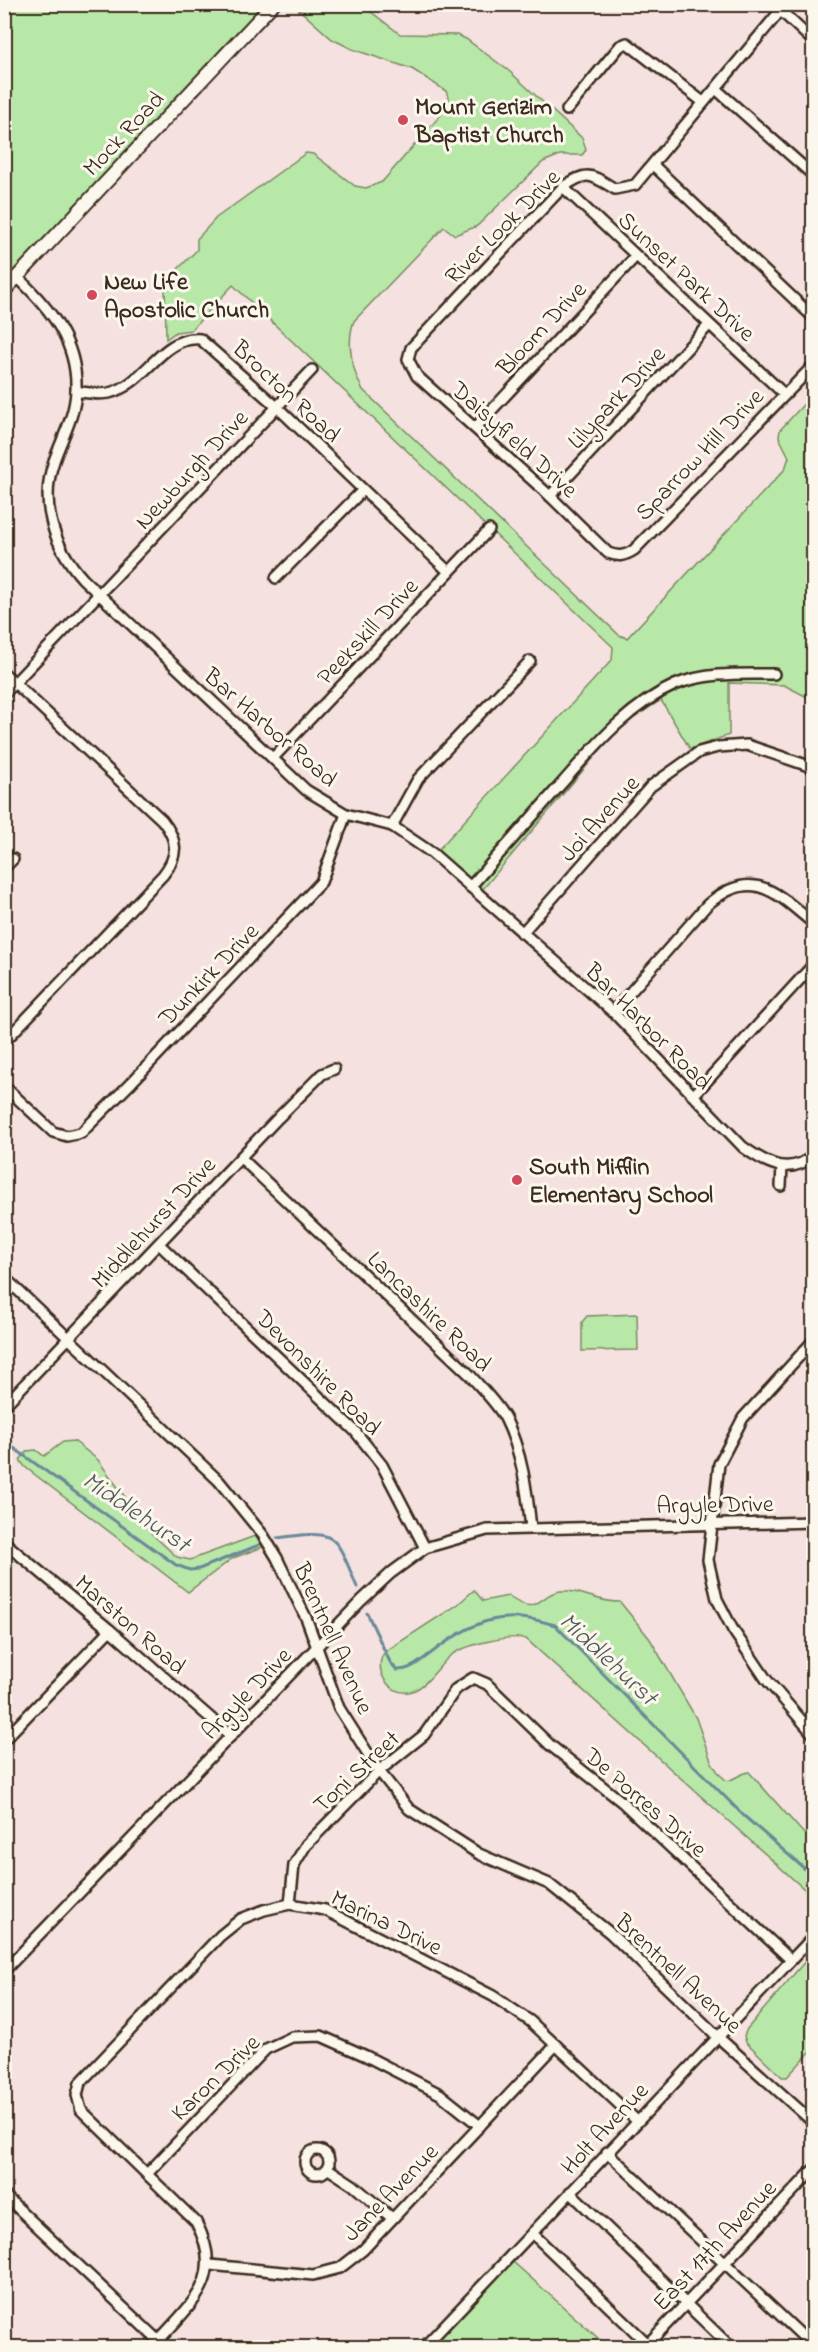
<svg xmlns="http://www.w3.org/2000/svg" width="818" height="2352" viewBox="0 0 818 2352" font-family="'Indie Flower',sans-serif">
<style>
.green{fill:#b8e8a7;stroke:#7a8962;stroke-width:1.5}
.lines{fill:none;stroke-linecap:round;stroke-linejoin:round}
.stream{stroke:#6a8999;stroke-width:3}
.minor-casing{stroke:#3b2a1e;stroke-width:14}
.major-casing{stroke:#3b2a1e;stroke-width:16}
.minor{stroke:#fbf7ec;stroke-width:9}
.major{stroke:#fbf7ec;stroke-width:12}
.poi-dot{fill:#d1495b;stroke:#fbf7ec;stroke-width:2}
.labels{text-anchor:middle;stroke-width:6;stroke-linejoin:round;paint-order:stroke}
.poi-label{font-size:24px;font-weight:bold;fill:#3b2a1e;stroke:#fbf7ec;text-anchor:start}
.street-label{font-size:24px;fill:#3b2a1e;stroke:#fbf7ec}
.water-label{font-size:26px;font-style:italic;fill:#535a5c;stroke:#fbf7ec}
</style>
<rect width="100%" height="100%" fill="#f4e1e0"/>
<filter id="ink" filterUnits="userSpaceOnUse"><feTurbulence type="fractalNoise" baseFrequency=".0167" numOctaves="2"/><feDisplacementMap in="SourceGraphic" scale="12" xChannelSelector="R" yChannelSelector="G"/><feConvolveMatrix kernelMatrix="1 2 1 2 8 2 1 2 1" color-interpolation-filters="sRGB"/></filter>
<g filter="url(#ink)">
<g class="green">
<path d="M5,5H264L5,282Z"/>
<path d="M294,5H362L400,34L457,35L466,39L509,71L582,138L586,150L582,155H560L543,162L477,226L455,235L444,227L354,321C346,342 352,371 363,390L619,635L627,638L785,469L789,457L779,437L780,430L813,394V700L784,685L729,683V735L690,749L661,700L618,729L482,890L438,850L612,660L613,647L233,285L191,330L176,332L166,339L165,282L197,250V239L216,218L306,153L313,154L355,186L366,188L382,182L446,109L449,99L446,91L412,69L352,49L332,39Z"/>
<path d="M637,1314L638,1350L582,1351V1322L587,1316Z"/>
<path d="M74,1441L98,1460L152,1534L177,1557L190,1560L255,1536L263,1547L233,1558L188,1592L25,1467L20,1460L27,1451L36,1450L44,1456L63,1442Z"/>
<path d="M474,1590L483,1601L508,1596C542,1621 538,1588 568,1591C587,1593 601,1603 620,1602L650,1639L696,1718L711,1761L719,1774L727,1781C736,1779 740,1773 749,1772L805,1835L813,1827V1897L526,1639C510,1634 464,1645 450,1656C438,1666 425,1690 408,1692C388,1695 371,1667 386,1651L457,1605Z"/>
<path d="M813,1952V2049L787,2077H782L746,2042L744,2036L747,2029Z"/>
<path d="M512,2261L608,2347L430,2348Z"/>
</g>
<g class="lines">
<g class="stream">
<path d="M4,1441L176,1565L190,1570L199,1569L259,1545"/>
<path d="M277,1538C338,1530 334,1532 357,1587"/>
<path d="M367,1613L390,1662L397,1670C411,1670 419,1662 430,1654C472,1621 502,1608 555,1625L744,1816L814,1877"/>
</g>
<defs>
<g id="minor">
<path d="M786,4L635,185L615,189C590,174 588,170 563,187L411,348L408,359L417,376L550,496L608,553C619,557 625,556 634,550L814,365"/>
<path d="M781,11L814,42"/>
<path d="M717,90L814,176"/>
<path d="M567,110L620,46L627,43L703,102"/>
<path d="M653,165L814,318"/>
<path d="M563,187L784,394"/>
<path d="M17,277C51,309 78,343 76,391C75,416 62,438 54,461C39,504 54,547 83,579L306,790L346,814L392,826L432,853L613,1012L743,1147C765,1163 789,1177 814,1155"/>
<path d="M76,391C87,393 99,395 109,393C147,384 160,336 200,339L277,407L449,572"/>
<path d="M475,428L636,256"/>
<path d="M550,496L709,325"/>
<path d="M276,578L363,490"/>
<path d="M4,673L162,820C178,840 179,855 163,875L4,1042"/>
<path d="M4,694L312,370"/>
<path d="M273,758L489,530"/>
<path d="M392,826L418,779L530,661"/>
<path d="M4,868L13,859"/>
<path d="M470,887C498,855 527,823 555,791C590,752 625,707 675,685C706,672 741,674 774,674"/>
<path d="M522,933L651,786L699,752L718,747L747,745L806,765L814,770"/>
<path d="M613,1012L707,905C752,866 776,892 814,924"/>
<path d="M4,1086L53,1132L67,1136L81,1133L132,1082L321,882L346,814"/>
<path d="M693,1096L814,964"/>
<path d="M241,1158L469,1374C481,1388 496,1402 505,1418C522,1452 527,1491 531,1528"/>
<path d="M781,1186L782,1166"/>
<path d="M159,1244L355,1431L382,1465L425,1548"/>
<path d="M4,1277L219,1481L263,1535L277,1558L307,1620L339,1708L379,1771L409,1809L479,1854L549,1884L610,1933L718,2037L814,2123"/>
<path d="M814,1340L743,1418L719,1464L708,1560L717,1599L733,1630L766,1679L814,1735"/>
<path d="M4,1406L278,1118L322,1074L334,1069"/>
<path d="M4,1542L110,1630L231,1736"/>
<path d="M4,1740L110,1630"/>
<path d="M290,1904L294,1865L306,1845L379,1771L424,1735L456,1689L473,1678L487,1684L550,1745L622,1802L791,1960"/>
<path d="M4,1971L361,1601L391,1573L425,1548L487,1530L814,1522"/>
<circle cx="317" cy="2162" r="12"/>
<path d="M607,2152L814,2347"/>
<path d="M327,2168L353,2185L392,2218"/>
<path d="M147,2174L266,2049L292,2037L321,2036L366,2056L440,2094L480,2126"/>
<path d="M570,2192L732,2348"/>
<path d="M4,2195L166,2348"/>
<path d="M532,2233L652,2348"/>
<path d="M210,2265L313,2275L340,2268L363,2250L556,2045"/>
<path d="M159,2340C195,2300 225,2277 196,2222L81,2110L77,2095L80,2083L220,1936L241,1919L264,1910L290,1904L325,1910L493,1996L530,2021L637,2121"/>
<path d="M423,2348L814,1936"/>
<path d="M644,2348L814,2169"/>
</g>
<path id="major" d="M4,291L273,4"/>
</defs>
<use href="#minor" class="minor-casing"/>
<use href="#major" class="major-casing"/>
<use href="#minor" class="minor"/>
<use href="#major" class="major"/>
</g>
</g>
<g class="poi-dot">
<circle cx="403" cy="120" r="6"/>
<circle cx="92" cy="295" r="6"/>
<circle cx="517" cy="1180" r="6"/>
</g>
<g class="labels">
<g class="poi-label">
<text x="415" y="114">Mount Gerizim<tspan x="415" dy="28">Baptist Church</tspan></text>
<text x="104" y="289">New Life<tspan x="104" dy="28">Apostolic Church</tspan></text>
<text x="529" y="1174">South Mifflin<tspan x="529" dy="28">Elementary School</tspan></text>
</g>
<g class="street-label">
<text transform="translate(123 133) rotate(-47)" y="8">Mock Road</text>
<text transform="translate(502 226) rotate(-45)" y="8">River Look Drive</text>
<text transform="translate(687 276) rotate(43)" y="8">Sunset Park Drive</text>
<text transform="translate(541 328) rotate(-47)" y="8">Bloom Drive</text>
<text transform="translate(287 391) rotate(43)" y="8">Brocton Road</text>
<text transform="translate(616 397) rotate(-47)" y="8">Lilypark Drive</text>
<text transform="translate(515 439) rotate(42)" y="8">Daisyfield Drive</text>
<text transform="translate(699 454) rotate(-46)" y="8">Sparrow Hill Drive</text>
<text transform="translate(191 469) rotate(-47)" y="8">Newburgh Drive</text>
<text transform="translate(367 631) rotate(-47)" y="8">Peekskill Drive</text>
<text transform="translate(271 727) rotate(41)" y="8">Bar Harbor Road</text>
<text transform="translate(599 818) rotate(-48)" y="8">Joi Avenue</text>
<text transform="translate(208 974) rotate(-46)" y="8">Dunkirk Drive</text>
<text transform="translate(649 1026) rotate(45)" y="8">Bar Harbor Road</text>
<text transform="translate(153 1222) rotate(-47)" y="8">Middlehurst Drive</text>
<text transform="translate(430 1311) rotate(44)" y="8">Lancashire Road</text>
<text transform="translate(319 1372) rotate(45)" y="8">Devonshire Road</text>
<text transform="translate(715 1504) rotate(-1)" y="8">Argyle Drive</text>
<text transform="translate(131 1624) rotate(41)" y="8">Marston Road</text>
<text transform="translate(334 1638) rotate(66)" y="8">Brentnell Avenue</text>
<text transform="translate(246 1693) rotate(-46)" y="8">Argyle Drive</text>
<text transform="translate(356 1771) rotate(-43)" y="8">Toni Street</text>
<text transform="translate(646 1802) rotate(41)" y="8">De Porres Drive</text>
<text transform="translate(387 1922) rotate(26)" y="8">Marina Drive</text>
<text transform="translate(679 1973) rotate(43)" y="8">Brentnell Avenue</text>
<text transform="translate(215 2077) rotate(-44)" y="8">Karon Drive</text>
<text transform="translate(604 2128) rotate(-47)" y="8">Holt Avenue</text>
<text transform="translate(390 2192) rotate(-46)" y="8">Jane Avenue</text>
<text transform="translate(714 2245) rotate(-47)" y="8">East 17th Avenue</text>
</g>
<g class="water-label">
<text transform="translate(137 1511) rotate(34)" y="9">Middlehurst</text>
<text transform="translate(609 1658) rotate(43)" y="9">Middlehurst</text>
</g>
</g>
<rect width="818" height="2352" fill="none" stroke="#fbf7ec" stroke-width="24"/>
<rect x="12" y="12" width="794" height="2328" fill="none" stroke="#3b2a1e" stroke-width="2" filter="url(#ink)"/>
</svg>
